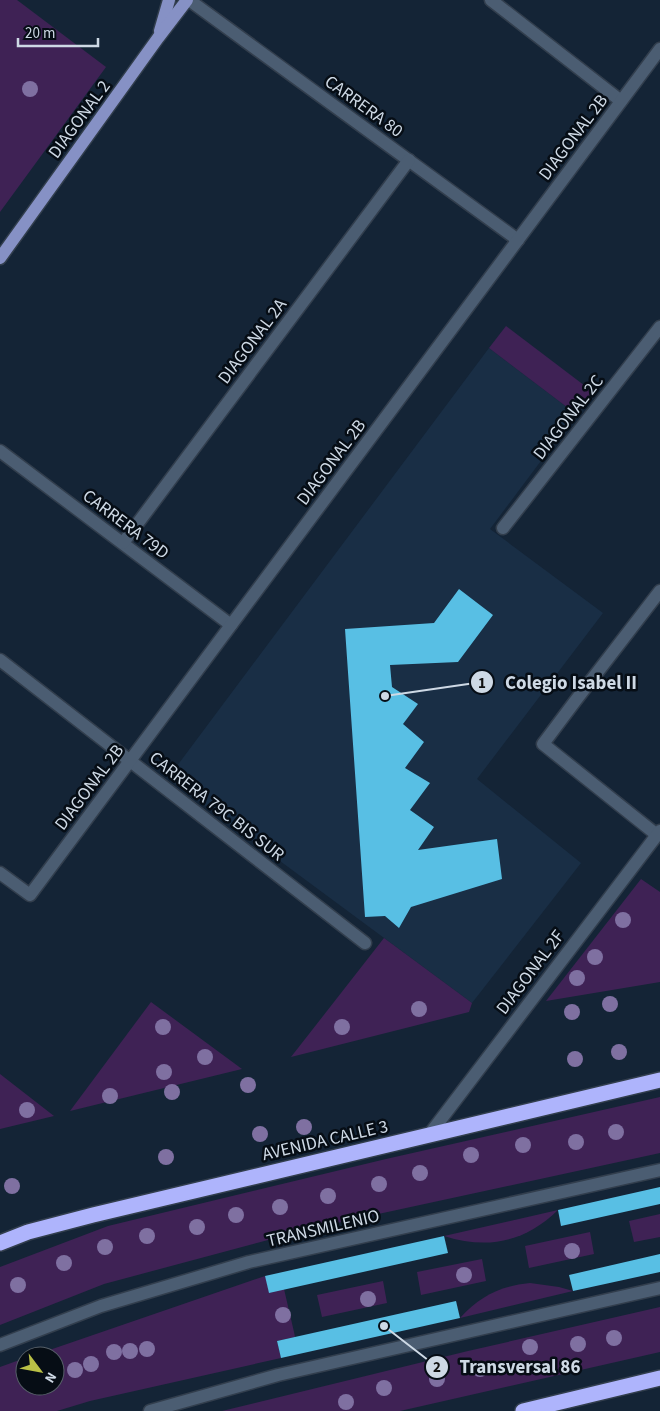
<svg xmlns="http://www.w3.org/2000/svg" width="660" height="1411" viewBox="0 0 660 1411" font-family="'Source Sans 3',sans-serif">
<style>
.built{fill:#192e45}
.green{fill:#3f2255}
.building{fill:#58bfe4}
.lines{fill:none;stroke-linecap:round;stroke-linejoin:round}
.minor-casing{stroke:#323e4d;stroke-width:15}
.major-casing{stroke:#323e4d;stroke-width:15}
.highway-casing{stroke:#323e4d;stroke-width:18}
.minor{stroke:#4b5d72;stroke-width:12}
.major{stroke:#8691c5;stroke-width:12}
.highway{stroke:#aeb4fc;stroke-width:15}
.tree{fill:#7f70a1}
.labels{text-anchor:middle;stroke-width:5;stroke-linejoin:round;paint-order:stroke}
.street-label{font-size:18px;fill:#ced9e5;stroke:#060d15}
.leader{fill:none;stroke:#ced9e5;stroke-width:2}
.callout-dot{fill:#ced9e5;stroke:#060d15;stroke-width:2}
.mark-label{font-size:15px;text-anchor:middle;font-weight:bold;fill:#111}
.callout-label{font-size:19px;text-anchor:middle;font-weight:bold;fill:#ced9e5;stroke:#060d15;stroke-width:5;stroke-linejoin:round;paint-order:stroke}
</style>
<rect width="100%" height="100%" fill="#142436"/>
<path class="built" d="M489,348L576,414L490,529L603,613L477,779L581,863L472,1003L168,778Z"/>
<g class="green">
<path d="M0,0H17L106,67L0,212Z"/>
<path d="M506,326L593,392L576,414L489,348Z"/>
<path d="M641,879L660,892V982L546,1001Z"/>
<path d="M384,938L472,1003L469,1012L291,1057Z"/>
<path d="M151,1002L242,1069L70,1111Z"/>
<path d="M0,1074L54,1116L0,1129Z"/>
<path d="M660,1097V1153L309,1229L104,1284L0,1325V1267L108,1226L386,1159Z"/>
<path d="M558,1210C525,1242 488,1250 444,1236Z"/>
<path d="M660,1214V1237L634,1242L629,1221Z"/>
<path d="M590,1232L594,1254L529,1268L525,1246Z"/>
<path d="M482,1259L486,1281L421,1295L417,1272Z"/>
<path d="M265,1276L284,1289L294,1332L295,1337L277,1341L281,1358L90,1401L57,1411H0V1367L25,1358V1386H55V1356H32Z"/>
<path d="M383,1281L387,1303L322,1317L317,1295Z"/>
<path d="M530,1283L559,1287L573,1291L460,1318C480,1296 500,1286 530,1283Z"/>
<path d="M660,1307V1352L400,1411H222L468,1351Z"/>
</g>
<g class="building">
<path d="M459,589L493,615L458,662L390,665L392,687L418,704L403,724L424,742L405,768L430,783L410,810L434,827L418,850L497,839L502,879L411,907L399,928L385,916L365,917L345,629L434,623Z"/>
<path d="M660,1187V1204L561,1226L558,1210Z"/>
<path d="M444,1236L448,1253L269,1293L265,1276Z"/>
<path d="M660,1254V1272L573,1291L569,1275Z"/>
<path d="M456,1301L460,1318L281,1358L277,1341Z"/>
</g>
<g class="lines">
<defs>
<g id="minor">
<path d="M189,0L518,240"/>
<path d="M491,0L621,101"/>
<path d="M0,451L231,625"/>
<path d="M503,528L660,327"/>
<path d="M123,543L409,160"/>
<path d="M0,660L365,943"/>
<path d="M657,835L543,744L576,700L660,591"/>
<path d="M0,873L30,895L660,49"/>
<path d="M429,1135L660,831"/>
<path d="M0,1345L101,1306L249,1262L660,1170"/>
<path d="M150,1411L278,1375L660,1288"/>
</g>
<g id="major">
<path d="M160,31L169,0"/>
<path d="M0,258L158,38L187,0"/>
</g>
<g id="highway">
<path d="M0,1243L28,1232L93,1215L660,1080"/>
<path d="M523,1411L660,1378"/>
</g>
</defs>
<use href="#minor" class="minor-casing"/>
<use href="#major" class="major-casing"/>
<use href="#highway" class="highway-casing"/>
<use href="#minor" class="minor"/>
<use href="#major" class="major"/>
<use href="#highway" class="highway"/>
</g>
<g class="tree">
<circle cx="30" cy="89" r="8"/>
<circle cx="623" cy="920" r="8"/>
<circle cx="595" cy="957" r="8"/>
<circle cx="577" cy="978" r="8"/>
<circle cx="610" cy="1004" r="8"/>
<circle cx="419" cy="1009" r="8"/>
<circle cx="572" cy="1012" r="8"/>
<circle cx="163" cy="1027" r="8"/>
<circle cx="342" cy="1027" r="8"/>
<circle cx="619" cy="1052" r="8"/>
<circle cx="205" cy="1057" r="8"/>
<circle cx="575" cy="1059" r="8"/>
<circle cx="164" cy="1072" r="8"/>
<circle cx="248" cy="1085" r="8"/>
<circle cx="172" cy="1092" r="8"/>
<circle cx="110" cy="1096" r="8"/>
<circle cx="27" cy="1110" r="8"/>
<circle cx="304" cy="1127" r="8"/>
<circle cx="616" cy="1132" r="8"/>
<circle cx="260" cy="1134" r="8"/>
<circle cx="576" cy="1142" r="8"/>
<circle cx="523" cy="1145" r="8"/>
<circle cx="471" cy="1155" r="8"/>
<circle cx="166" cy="1157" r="8"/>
<circle cx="420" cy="1173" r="8"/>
<circle cx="379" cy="1184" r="8"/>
<circle cx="12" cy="1186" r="8"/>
<circle cx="328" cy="1196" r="8"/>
<circle cx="280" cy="1207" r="8"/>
<circle cx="236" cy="1215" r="8"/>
<circle cx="197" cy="1227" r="8"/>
<circle cx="147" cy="1236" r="8"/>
<circle cx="105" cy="1247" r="8"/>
<circle cx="572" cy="1251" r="8"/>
<circle cx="64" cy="1263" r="8"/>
<circle cx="464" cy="1275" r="8"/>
<circle cx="18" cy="1285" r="8"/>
<circle cx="368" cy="1299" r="8"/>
<circle cx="283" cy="1315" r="8"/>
<circle cx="614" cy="1338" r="8"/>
<circle cx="578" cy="1344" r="8"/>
<circle cx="530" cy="1347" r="8"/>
<circle cx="147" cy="1349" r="8"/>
<circle cx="130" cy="1351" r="8"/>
<circle cx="114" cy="1352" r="8"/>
<circle cx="91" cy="1364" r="8"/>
<circle cx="480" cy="1369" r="8"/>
<circle cx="75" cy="1370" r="8"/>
<circle cx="437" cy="1379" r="8"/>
<circle cx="384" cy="1388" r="8"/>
<circle cx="346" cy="1402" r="8"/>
</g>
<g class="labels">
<g class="street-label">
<text transform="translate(364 106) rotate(36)" y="6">CARRERA 80</text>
<text transform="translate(79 119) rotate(-54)" y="6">DIAGONAL 2</text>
<text transform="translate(573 137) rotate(-53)" y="6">DIAGONAL 2B</text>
<text transform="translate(252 341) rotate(-53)" y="6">DIAGONAL 2A</text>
<text transform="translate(568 417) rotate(-52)" y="6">DIAGONAL 2C</text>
<text transform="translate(331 462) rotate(-53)" y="6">DIAGONAL 2B</text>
<text transform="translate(126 524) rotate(37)" y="6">CARRERA 79D</text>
<text transform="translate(89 787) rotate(-53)" y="6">DIAGONAL 2B</text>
<text transform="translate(217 806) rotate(38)" y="6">CARRERA 79C BIS SUR</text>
<text transform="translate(530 972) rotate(-53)" y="6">DIAGONAL 2F</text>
<text transform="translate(325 1140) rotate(-13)" y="6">AVENIDA CALLE 3</text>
<text transform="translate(323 1228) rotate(-13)" y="6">TRANSMILENIO</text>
</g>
</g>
<path class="leader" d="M385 696L482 682M384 1326L437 1367"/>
<g class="callout-dot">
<circle cx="385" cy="696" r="5"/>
<circle cx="384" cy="1326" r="5"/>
<circle cx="482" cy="682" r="12"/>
<circle cx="437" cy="1367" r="12"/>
</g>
<g class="mark-label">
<text x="482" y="688">1</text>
<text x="437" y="1372">2</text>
</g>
<g class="callout-label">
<text x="571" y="689">Colegio Isabel II</text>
<text x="520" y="1373">Transversal 86</text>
</g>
<g transform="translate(40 1371) rotate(122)"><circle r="24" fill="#060d15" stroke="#565f68"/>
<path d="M0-4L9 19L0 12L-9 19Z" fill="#b9c046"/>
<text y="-8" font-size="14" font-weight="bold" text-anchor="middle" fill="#ced9e5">N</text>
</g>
<path d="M18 38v8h80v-8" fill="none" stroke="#ced9e5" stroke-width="2.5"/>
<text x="25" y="38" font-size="15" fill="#ced9e5" stroke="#060d15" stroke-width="4" paint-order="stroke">20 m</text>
</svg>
